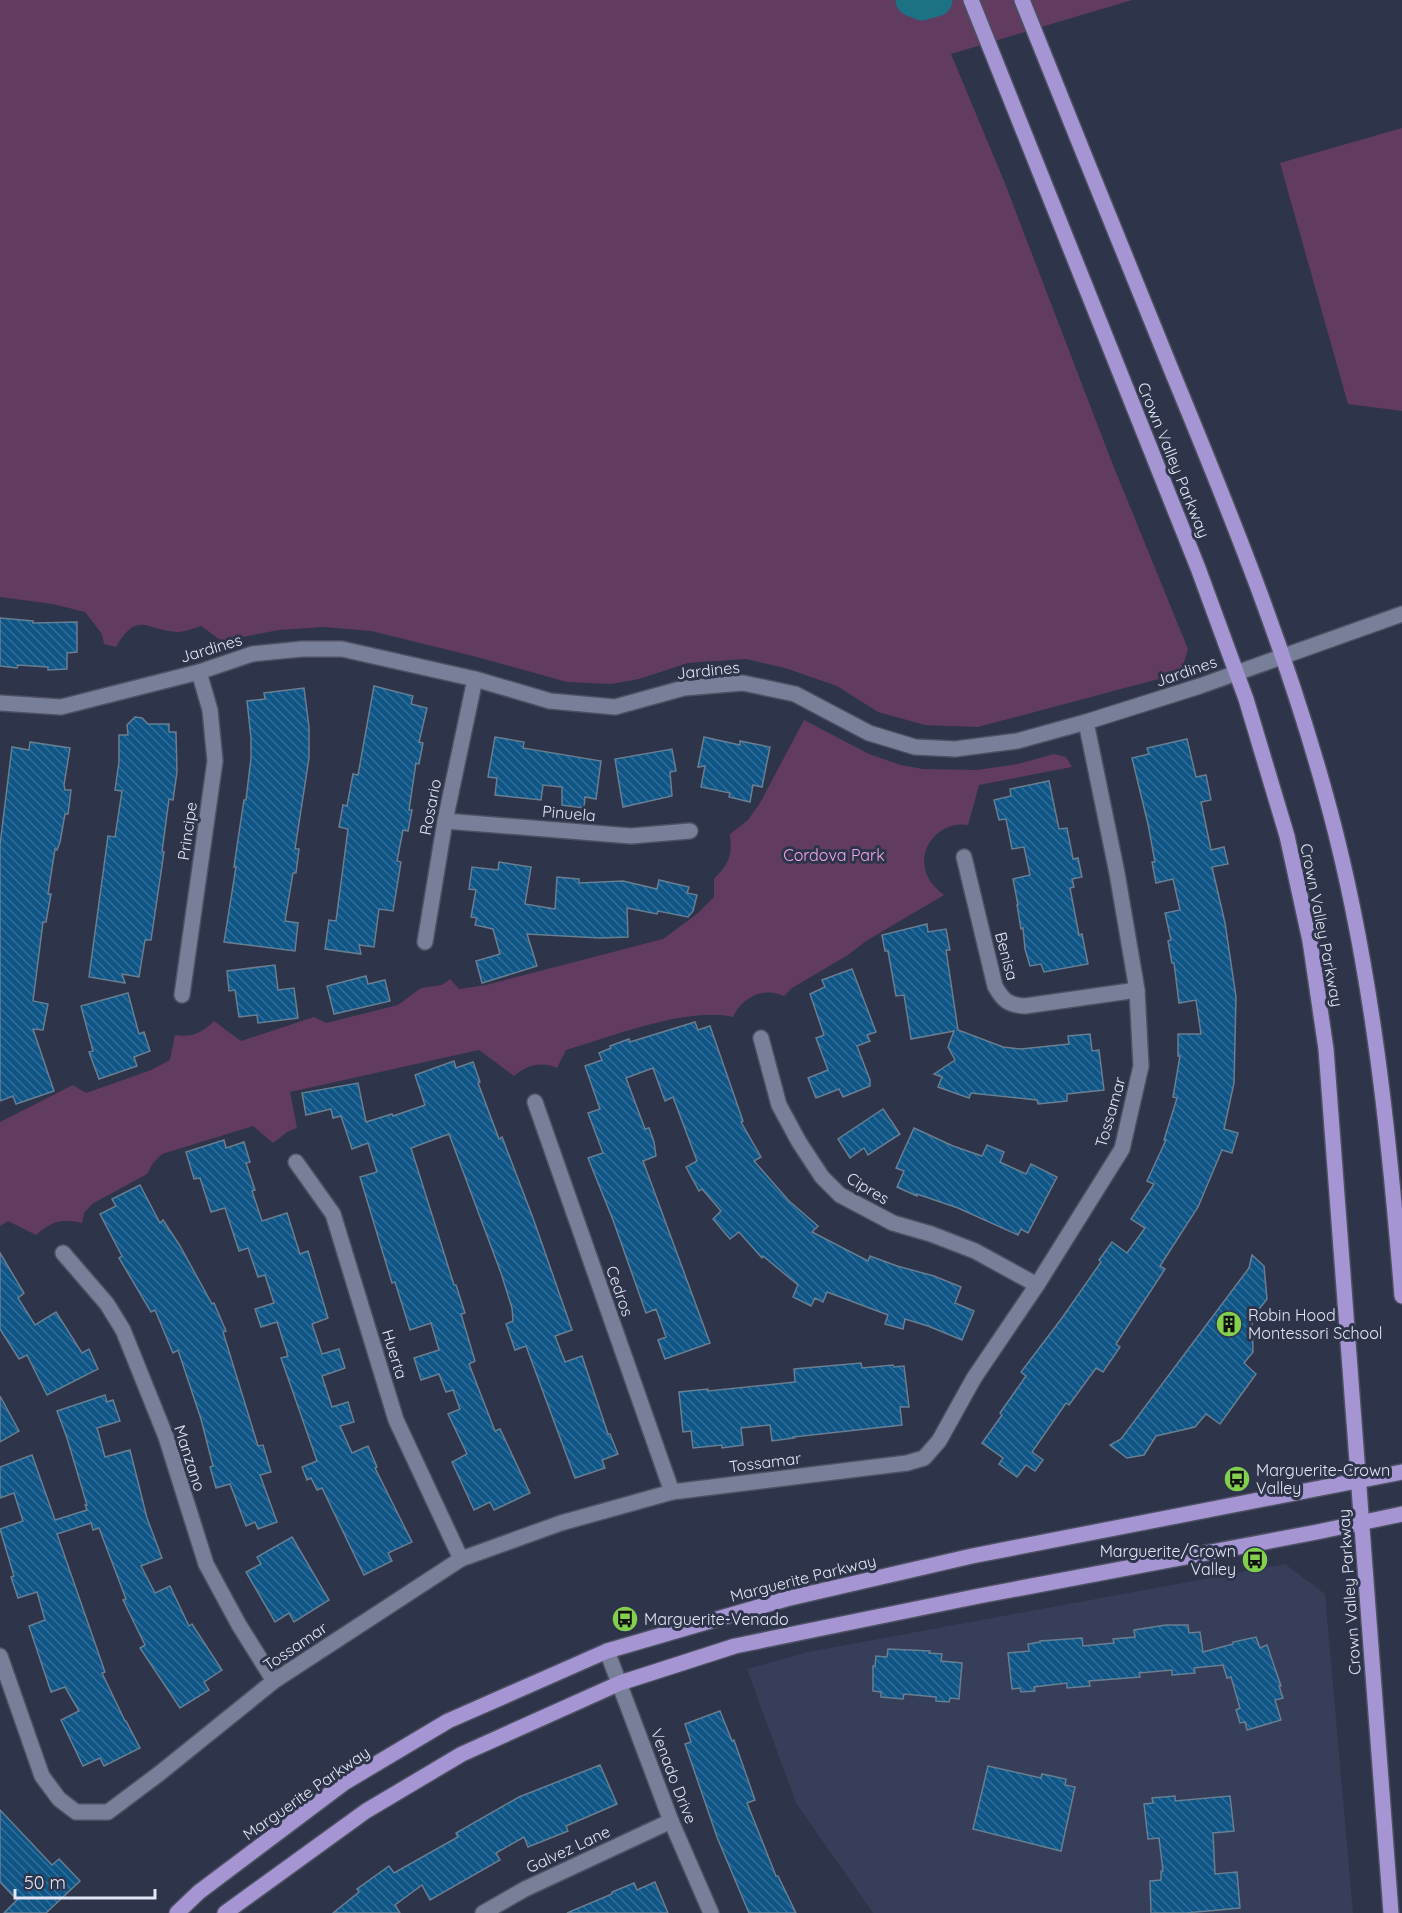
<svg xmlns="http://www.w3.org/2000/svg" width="1402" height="1913" viewBox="0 0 1402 1913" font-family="Quicksand,sans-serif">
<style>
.built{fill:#373e5a}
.green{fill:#623c60}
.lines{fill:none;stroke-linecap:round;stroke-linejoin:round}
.river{stroke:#1c7185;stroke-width:33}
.building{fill:url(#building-back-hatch);stroke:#687e92;stroke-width:1.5}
.street-casing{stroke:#4c5062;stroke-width:18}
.primary-casing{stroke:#4c5062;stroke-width:18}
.street{stroke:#787f98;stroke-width:15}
.primary{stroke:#a695d3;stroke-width:15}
.labels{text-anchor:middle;stroke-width:6;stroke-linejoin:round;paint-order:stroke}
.street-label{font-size:16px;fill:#e2e6f4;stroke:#2e344a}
.park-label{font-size:16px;fill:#f4a5ef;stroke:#2e344a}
.poi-label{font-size:16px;fill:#e2e6f4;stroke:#2e344a;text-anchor:start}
</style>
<defs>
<pattern id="building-back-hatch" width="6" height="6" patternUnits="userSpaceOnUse" patternTransform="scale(1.5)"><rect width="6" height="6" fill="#0f5586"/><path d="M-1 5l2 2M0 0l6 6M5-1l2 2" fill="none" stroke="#326d98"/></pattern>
</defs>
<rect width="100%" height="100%" fill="#2e344a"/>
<path class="built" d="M1285,1564L1325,1594L1353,1913H873L796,1803L747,1669L808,1652Z"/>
<g class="green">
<path d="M0,0H1132L951,54L1004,181L1111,460L1188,649L1181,673L978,727L925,725L878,712L837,686L785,668L746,659L688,663L639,679L611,684L567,682L477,657L371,631L323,627L279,630L222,641L201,626C194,628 185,632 178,632C147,631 138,609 116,647L104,644L102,634L85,612L53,604L0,597Z"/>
<path d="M1402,128V411L1348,404L1280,163Z"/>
<path d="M804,720L869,754L901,765L923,769L977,770L1018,764L1054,754L1066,757L1072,767L979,785L968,825C940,820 914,850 928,877C931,884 938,890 944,895L866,941L848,955L792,988L784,996C764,986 741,998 733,1017C689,1006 610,1037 566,1050L557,1068C541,1061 527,1065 514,1076L479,1050L290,1092L297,1128L287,1132L273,1143L253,1126L162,1154L153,1163L147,1174L92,1204L84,1213L82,1223C61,1218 52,1221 36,1235L8,1221L0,1226V1122L73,1085L86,1093L151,1070L170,1060L175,1035C192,1038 203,1032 214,1021L241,1041L314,1017L326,1023L398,1005L421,988L442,985L450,979L459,989L486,985L663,939L697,914L714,897V879C730,862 732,857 730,834L748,820L760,803Z"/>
</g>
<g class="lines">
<path class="river" d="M912,0L922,4L936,0"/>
</g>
<g class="building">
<path d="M0,618L33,621V623L77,622V652L67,653V669L48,670V667L18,665L17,668L0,666Z"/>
<path d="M374,686L413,696L411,704L427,708L419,742L423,743L419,764L416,763L409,810H412L408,831L403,830L397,861L401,862L393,911L379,909L374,947L359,945L361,954L325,949L329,920L336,921L348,829L339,827L343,805L347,806L353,774L358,775Z"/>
<path d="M304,688L309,727V758L295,849H299L296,873H293L285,921L298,923L295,951L224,942L236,867H234L237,846L244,800H246L251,758V738L247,701L265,699L264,693Z"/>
<path d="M135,717L142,718L148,724H169V732H176L177,772L173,800L169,799L162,852H164L151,940H145L139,977L122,974L125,983L89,977L108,836L115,837L122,791L115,790L119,762V735H128L127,725Z"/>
<path d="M495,737L524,742L523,748L601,761L596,799L585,797L584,808L562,805V787L543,785L541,800L495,795L497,778L488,777Z"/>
<path d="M704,737L740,745V741L770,747L762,787L753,785L750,802L729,797L730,793L701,787L705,766L698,767Z"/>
<path d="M1187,739L1196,777L1206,775L1211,800L1201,802L1211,850L1224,847L1228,864L1212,867L1225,923L1236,997L1234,1083L1224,1129L1238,1133L1232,1153L1222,1150L1198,1207L1160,1266L1165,1269L1116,1344L1120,1347L1103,1372L1096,1368L1069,1405L1066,1403L1032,1452L1043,1460L1035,1471L1026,1465L1017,1477L999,1464L1003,1458L982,1443L1002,1415L1000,1413L1026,1376L1021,1372L1062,1318L1101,1262L1099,1260L1112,1242L1127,1253L1145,1228L1131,1219L1154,1184L1147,1181L1166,1140H1164L1177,1098L1173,1097L1180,1056H1178V1034H1201L1196,1000L1179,1003L1174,963H1172L1168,941L1171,940L1165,913L1180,910L1173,879L1156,883L1152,862H1155L1148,824L1132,758L1149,754L1147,748Z"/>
<path d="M30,742L70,748L64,785L65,790H71L68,814H65L60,842L57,850L55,849L48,894H51L46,922H43L33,1001L48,1004L43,1030L33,1029L54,1091L16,1104L13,1096L0,1101V845L12,747L29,750Z"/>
<path d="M672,749L676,771L670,772L672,796L623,807L615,759Z"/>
<path d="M1049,781L1059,829L1067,828L1073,859L1078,858L1082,877L1072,879L1074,887L1070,888L1079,935L1082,934L1088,964L1044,972L1041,964L1030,966L1025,949L1023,928L1021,929L1017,905H1018L1013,879L1030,875L1024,847L1012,849L1006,819L999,820L994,800L1011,796L1010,789Z"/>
<path d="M499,862L531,867L525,904L555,909L557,877L579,879V883L623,881L657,889L659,880L689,887L687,893L697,895L693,911L688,917L658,911L657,914L627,908L628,937L600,938L527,934L537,966L482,983L476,961L500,954L493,929L475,925L477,918L471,917L476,890L469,889L472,867L498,870Z"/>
<path d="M927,924L928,932L946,929L950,950H946L958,1030L1003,1047L1021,1049L1069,1044L1068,1036L1090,1034L1092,1051L1099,1050L1104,1090L1067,1094V1101L1038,1104L1037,1100L971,1093L969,1098L938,1087L942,1077L934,1074L955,1060L948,1047L954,1031L911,1039L904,995L896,996L888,951H885L882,935Z"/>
<path d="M275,965L278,990L294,988L298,1018L258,1023L257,1015L239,1017L235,990L229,991L227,971Z"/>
<path d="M852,969L876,1032L867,1035L870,1041L857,1046L870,1080V1086L843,1097L839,1089L816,1098L808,1078L828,1070L816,1038L824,1035L810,994L825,987L822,980Z"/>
<path d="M366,976L368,984L385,980L390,1001L334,1014L327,986Z"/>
<path d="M128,993L139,1034L144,1032L150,1051L134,1057L137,1066L99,1079L89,1052L93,1051L81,1006Z"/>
<path d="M695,1022L698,1030L710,1026L743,1121L741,1122L761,1157L754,1161L789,1201L818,1226L812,1232L868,1261L870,1256L897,1266L934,1276L961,1287L955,1303L974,1311L962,1340L928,1326L905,1319L903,1329L885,1324L888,1315L827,1292L823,1302L815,1298L811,1306L793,1297L798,1285L763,1256L762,1258L739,1232L730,1239L713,1219L721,1211L702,1189L699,1191L686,1167L697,1161L673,1097L665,1101L653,1068L626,1078L645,1129L649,1128L654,1142L656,1156L643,1161L710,1343L665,1359L658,1340L666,1337L656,1309L646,1313L613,1220L588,1158L603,1153L588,1113L600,1109L585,1066L602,1060L599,1053L611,1048L610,1046L629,1039L630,1042Z"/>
<path d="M454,1061L456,1068L473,1062L480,1082L478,1083L499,1139L502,1137L533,1218L572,1330L555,1336L565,1362L582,1356L608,1434H610L618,1454L602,1460L605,1468L575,1478L526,1346L515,1350L506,1324L513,1321L512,1308L501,1273L449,1134L411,1148L454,1285H456L465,1313L461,1314L475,1361L469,1364L495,1431L500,1429L530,1493L494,1510L490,1502L474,1510L452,1462L467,1454L448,1414L460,1409L453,1390L446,1392L439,1374L421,1380L414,1358L439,1350L431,1323L410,1330L395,1282L392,1283L360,1177L377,1172L368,1143L352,1149L341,1116L333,1118L331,1109L306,1115L302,1093L358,1083L366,1122L392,1114L393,1116L425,1105L415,1075Z"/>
<path d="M883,1109L900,1134L868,1155L864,1148L850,1158L838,1139Z"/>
<path d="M914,1128L953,1146L982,1156L987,1145L1004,1152L1000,1162L1026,1174L1031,1164L1057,1177L1028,1233L1021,1229L1018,1235L958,1208L917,1194V1196L897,1187L904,1171L896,1168Z"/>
<path d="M224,1140L226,1148L244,1142L250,1162L246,1163L255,1190L252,1191L262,1221L287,1213L300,1254L308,1251L328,1318L312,1324L322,1354L339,1349L345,1368L322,1376L332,1407L348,1402L354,1422L340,1426L352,1453L368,1446L377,1467L375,1468L412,1542L388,1553L392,1561L364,1575L322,1488L317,1490L311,1478L307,1480L302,1467L317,1461L281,1358L288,1356L277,1322L261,1327L255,1309L274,1303L265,1275L258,1277L248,1248L239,1251L225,1208L211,1212L200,1178L194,1179L186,1152Z"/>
<path d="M140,1185L160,1223L163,1220L180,1246L212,1304L214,1303L226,1331L223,1332L258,1446L263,1445L271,1472L260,1475L277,1522L258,1529L255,1522L246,1526L230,1484L216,1488L210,1467L213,1466L201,1419L178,1350L173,1353L155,1310L151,1312L119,1258L122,1256L100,1214L116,1206L112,1199Z"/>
<path d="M0,1253L24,1293L18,1298L35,1325L56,1312L82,1353L89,1349L98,1369L47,1395L27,1355L19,1359L0,1329Z"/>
<path d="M1252,1255L1264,1266L1267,1299L1252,1318L1253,1352L1244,1363L1256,1374L1220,1424L1206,1414L1195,1427L1156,1436L1144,1455L1127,1458L1110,1445L1121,1439L1249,1268Z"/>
<path d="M861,1363L862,1368L893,1365L894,1367L904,1366L909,1407H900L902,1425L793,1437L794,1438L772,1441L770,1425L741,1428L743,1445L722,1448V1445L693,1448L691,1431L683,1432L679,1392L708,1389V1391L795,1382L794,1369Z"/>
<path d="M105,1395L107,1402L113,1400L120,1421L97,1428L105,1457L130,1450L147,1518L162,1558L141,1566L155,1593L170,1586L189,1626L192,1624L222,1670L204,1682L209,1690L180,1708L140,1648L145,1645L123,1600L126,1599L99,1528L93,1530L91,1523L57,1534L105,1672L102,1673L125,1721H126L140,1748L104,1766L100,1758L83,1766L61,1720L79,1711L65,1687L51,1692L29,1626L45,1620L37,1592L18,1598L11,1577L14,1576L0,1529L23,1521L14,1493L0,1498V1467L32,1455L55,1520L87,1510L85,1505H87L67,1438L57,1411Z"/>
<path d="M0,1396L19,1431L0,1442Z"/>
<path d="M292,1537L329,1600L294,1622L289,1613L275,1622L246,1572L261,1564L257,1557Z"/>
<path d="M1166,1625H1188L1189,1633L1200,1632L1203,1652L1233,1644V1642L1256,1637L1260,1648L1267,1645L1281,1686H1279L1283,1698L1275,1700L1281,1720L1247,1730L1245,1722L1240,1723L1236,1710L1240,1708L1231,1677L1227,1678L1223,1665L1194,1668L1195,1673L1172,1675V1670L1139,1673L1140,1677L1089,1681L1090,1686L1067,1688V1683L1034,1687L1035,1691L1021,1692L1020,1688L1012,1689L1008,1653L1029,1651L1028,1644L1040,1642V1641L1082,1638L1083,1646L1114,1643L1113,1639L1135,1637L1134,1630Z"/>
<path d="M888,1649L930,1651L929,1653L942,1654L941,1661L962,1663L959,1699L950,1698L949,1702L936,1701V1697L904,1694L903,1699L881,1697V1692L873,1691V1666H875L876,1656L887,1657Z"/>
<path d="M720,1711L732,1741L734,1740L755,1800L747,1803L776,1876H778L796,1913H749L717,1837L685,1744L691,1742L685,1724Z"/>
<path d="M600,1765L617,1804L566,1826L568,1831L528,1847L524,1837L496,1853L500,1860L430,1900L422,1885L395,1905L400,1913H333L359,1892L357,1889L389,1866L394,1873L458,1837L456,1833L519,1797Z"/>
<path d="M988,1766L1041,1778L1042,1774L1066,1779L1065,1785L1075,1787L1061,1851L973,1829Z"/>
<path d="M1175,1796V1801L1230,1796L1234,1831L1213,1833L1215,1874L1237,1872L1240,1908L1186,1913H1151L1150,1881L1161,1880V1871H1163L1159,1838L1148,1839L1144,1804L1153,1803L1152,1798Z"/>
<path d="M0,1810L52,1865L59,1859L80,1881L46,1913H4L17,1900L0,1882Z"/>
<path d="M655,1882L668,1913H567L612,1894V1892L634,1883L637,1890Z"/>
</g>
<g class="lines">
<defs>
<g id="street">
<path d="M0,703L61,707L199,672L252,654L302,649H342L475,679L550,701L615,707L684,688L743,683L795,694L869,733L915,747L955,749L1017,741L1086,722L1200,686L1402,614"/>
<path d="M445,821L631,836L690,831"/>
<path d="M964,857L995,986C1003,1001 1009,1005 1025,1006L1137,990"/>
<path d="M425,942L445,821L475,679"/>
<path d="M182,995L215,761L210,710L199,672"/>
<path d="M761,1038L779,1105L799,1142L822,1177L840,1195L893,1223L931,1234L975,1251L1037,1285"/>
<path d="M535,1102L672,1492"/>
<path d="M296,1162L333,1214L396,1420L461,1559"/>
<path d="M63,1253L107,1304L123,1330L166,1437L206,1564L239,1625L274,1681"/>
<path d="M607,1651L671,1821L711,1913"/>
<path d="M0,1656L42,1776L59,1799L76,1812H108L160,1773L274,1681L461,1559L561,1523L672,1492L907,1463L924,1458L939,1441L974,1378L1037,1285L1122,1149L1141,1066L1137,990L1117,873L1086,722"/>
<path d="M483,1913L525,1889L671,1821"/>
</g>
<g id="primary">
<path d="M971,0L1198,568L1246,699L1287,836L1310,941L1326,1049L1391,1913"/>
<path d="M1022,0C1072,125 1122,249 1173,374C1232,517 1290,660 1330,811C1372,969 1389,1133 1402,1296"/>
<path d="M177,1913L199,1892L344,1783L448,1721L607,1651L786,1599L972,1556L1402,1472"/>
<path d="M225,1913L366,1811L462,1754L620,1683L735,1646L979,1596L1317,1532L1402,1514"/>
</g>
</defs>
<use href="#street" class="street-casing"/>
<use href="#primary" class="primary-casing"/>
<use href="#street" class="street"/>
<use href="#primary" class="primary"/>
</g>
<defs>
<symbol id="building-disc" viewBox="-11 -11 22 22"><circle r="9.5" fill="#83d04f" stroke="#2e344a"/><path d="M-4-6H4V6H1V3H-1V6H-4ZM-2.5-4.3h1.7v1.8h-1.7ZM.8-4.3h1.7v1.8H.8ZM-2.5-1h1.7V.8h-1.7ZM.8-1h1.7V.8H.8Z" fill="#111"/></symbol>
<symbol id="bus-disc" viewBox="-11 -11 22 22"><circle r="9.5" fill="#83d04f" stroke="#2e344a"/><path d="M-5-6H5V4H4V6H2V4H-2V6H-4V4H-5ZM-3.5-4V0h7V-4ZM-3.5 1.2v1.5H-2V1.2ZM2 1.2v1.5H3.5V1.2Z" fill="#111"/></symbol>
</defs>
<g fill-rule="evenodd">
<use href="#building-disc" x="1214" y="1309" width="30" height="30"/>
<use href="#bus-disc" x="1222" y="1464" width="30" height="30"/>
<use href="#bus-disc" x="1240" y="1545" width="30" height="30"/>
<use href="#bus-disc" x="610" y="1604" width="30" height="30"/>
</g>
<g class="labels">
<g class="street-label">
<text transform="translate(1174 460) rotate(68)" y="6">Crown Valley Parkway</text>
<text transform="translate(211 648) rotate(-17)" y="6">Jardines</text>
<text transform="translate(708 670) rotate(-6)" y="6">Jardines</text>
<text transform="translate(1186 671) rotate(-19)" y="6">Jardines</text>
<text transform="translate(430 807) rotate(-79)" y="6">Rosario</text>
<text transform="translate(569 813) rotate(5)" y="6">Pinuela</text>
<text transform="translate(187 831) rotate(-82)" y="6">Principe</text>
<text transform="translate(1322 925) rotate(79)" y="6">Crown Valley Parkway</text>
<text transform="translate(1007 956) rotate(75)" y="6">Benisa</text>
<text transform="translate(1110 1112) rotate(-74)" y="6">Tossamar</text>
<text transform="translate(868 1188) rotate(31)" y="6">Cipres</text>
<text transform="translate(620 1291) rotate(71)" y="6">Cedros</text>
<text transform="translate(395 1354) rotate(73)" y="6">Huerta</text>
<text transform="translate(190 1458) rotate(72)" y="6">Manzano</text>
<text transform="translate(765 1462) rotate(-7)" y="6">Tossamar</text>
<text transform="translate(803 1578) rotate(-14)" y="6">Marguerite Parkway</text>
<text transform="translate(1349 1592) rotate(-94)" y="6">Crown Valley Parkway</text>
<text transform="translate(295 1646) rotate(-34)" y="6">Tossamar</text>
<text transform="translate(674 1776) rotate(69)" y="6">Venado Drive</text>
<text transform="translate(306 1793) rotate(-35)" y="6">Marguerite Parkway</text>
<text transform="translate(568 1849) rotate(-25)" y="6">Galvez Lane</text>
</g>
<g class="park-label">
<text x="834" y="861">Cordova Park</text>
</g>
<g class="poi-label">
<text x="1248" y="1321">Robin Hood<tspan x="1248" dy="18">Montessori School</tspan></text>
<text x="1256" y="1476">Marguerite-Crown<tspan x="1256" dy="18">Valley</tspan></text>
<text x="1236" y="1557" text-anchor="end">Marguerite/Crown<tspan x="1236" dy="18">Valley</tspan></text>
<text x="644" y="1625">Marguerite-Venado</text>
</g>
</g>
<path d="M15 1889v9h140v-9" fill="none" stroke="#e2e6f4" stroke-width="3"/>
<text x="24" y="1889" font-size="18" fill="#e2e6f4" stroke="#2e344a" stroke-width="4.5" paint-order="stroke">50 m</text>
</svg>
